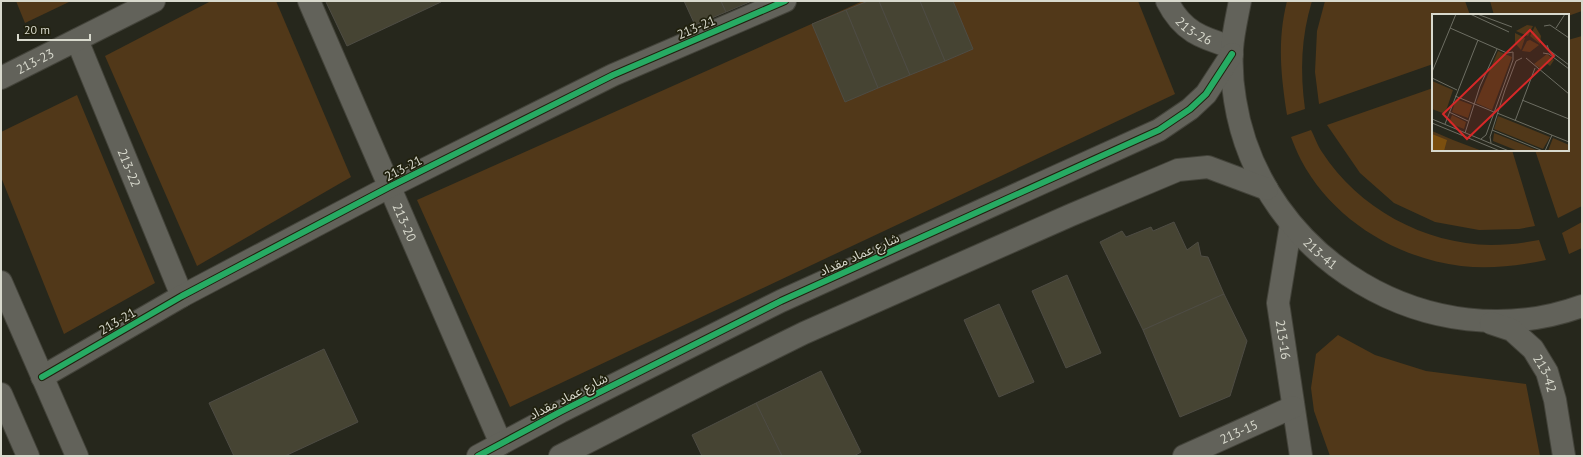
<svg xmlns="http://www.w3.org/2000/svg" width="1583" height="457" viewBox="0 0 1583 457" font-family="'PT Sans','Noto Sans Arabic',sans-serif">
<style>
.green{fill:#513819}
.building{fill:#464433;stroke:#4e4c44}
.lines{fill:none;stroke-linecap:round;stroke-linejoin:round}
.minor-casing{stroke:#43433a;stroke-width:24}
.tertiary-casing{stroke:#43433a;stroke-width:24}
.secondary-casing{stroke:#43433a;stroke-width:24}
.minor{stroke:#62625a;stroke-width:22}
.tertiary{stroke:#62625a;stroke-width:22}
.secondary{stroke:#62625a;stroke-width:22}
.cycleway-casing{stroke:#21210e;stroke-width:8}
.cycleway{stroke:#26ab63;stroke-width:6}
.labels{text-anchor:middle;stroke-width:3.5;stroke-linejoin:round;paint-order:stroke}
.street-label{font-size:13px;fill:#d8d9cd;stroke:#21210e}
.inset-road{fill:none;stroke:#6d6e63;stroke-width:1}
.view{fill:#d62828;fill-opacity:0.15;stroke:#d62828;stroke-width:2}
.inset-edge{fill:none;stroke:#d8d9cd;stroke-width:2}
</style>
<rect width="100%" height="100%" fill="#26271c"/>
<g class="green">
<path d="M16,1H71L25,23Z"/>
<path d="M211,1H276L351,177L197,266L105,56Z"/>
<path d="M863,1H1138L1175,94L510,407L417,200Z"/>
<path d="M1287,1H1312C1301,37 1300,71 1305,109L1287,115C1281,75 1277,41 1287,1Z"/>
<path d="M1325,1H1465L1470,15H1433V64L1319,104L1315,72L1317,31Z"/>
<path d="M1490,1H1582V11L1568,16V15H1494Z"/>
<path d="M1582,36V206L1558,218L1535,150H1568V40Z"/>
<path d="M1433,88V150H1512L1535,226L1519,229L1479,230L1435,222L1394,203L1360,173L1327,125Z"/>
<path d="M77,95L155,283L64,334L1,177V132Z"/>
<path d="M1311,130C1315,137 1317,145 1322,152C1358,208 1424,244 1491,245C1508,245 1523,243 1539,240L1546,260C1518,266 1490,269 1461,266C1396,258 1332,219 1301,160C1297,152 1294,145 1291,137Z"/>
<path d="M1582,222V248L1569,254L1562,233Z"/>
<path d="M1338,335L1375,355L1426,371L1526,384L1540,456H1330L1314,411L1311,388L1316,354Z"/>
</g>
<g class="building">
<path d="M329,1H440L441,2L347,46L326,2Z"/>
<path d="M684,1H721L726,12L695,25Z"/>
<path d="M721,1H752L726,12Z"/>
<path d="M868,1H879L910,75L878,88L846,10Z"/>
<path d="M879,1H920L945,61L910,75Z"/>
<path d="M920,1H953L973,49L945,61Z"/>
<path d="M846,10L878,88L845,102L812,24Z"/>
<path d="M1174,222L1187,250L1198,242L1201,256L1208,257L1224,294L1143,330L1100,242L1122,231L1126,237L1151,227L1153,231Z"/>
<path d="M1067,275L1101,353L1066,368L1032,291Z"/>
<path d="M1224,294L1247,341L1230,396L1180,417L1143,330Z"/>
<path d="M999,304L1034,382L999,397L964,320Z"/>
<path d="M324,349L358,422L285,456H234L209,403Z"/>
<path d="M821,371L861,452L854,456H782L756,403Z"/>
<path d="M756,403L782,456H702L692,435Z"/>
</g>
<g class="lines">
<defs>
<g id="minor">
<path id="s1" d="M309,1L501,444"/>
<path id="s2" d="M1167,1C1182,31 1201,38 1232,47"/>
<path id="s3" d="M77,40L182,296"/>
<path id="s4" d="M1,78L154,1"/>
<path id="s5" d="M1291,224L1278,303L1301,456"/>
<path d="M42,377L182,296L389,187L613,75L785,1"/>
<path id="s6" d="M1184,456L1293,407"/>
</g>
<g id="tertiary">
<path id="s7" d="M1240,1C1237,17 1233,33 1232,49C1231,66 1232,83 1235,100C1260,259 1431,361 1582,306"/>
<path id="s8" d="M1491,323L1512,330L1533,349L1547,372L1555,400L1564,456"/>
<path d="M478,456L560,412L781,301L1159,130L1190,109L1206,94L1232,54"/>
<path d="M560,456L721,374L804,333L1071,215L1178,170L1208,167L1267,189"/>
</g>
<g id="secondary">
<path d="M1,282L77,456"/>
<path d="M1,394L28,456"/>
</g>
</defs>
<use href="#minor" class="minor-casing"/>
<use href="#tertiary" class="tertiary-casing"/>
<use href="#secondary" class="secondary-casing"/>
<use href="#minor" class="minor"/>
<use href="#tertiary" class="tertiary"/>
<use href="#secondary" class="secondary"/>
<defs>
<g id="cycleway">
<path d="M42,377L182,296L389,187L613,75L785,1"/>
<path d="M478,456L560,412L781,301L1159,130L1190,109L1206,94L1232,54"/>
</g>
</defs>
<use href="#cycleway" class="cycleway-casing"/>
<use href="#cycleway" class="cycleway"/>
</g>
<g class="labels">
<g class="street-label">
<text transform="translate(696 27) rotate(-23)" y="5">213-21</text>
<text dy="5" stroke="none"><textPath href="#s2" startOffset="41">213-26</textPath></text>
<text dy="5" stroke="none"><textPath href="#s4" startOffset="38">213-23</textPath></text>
<text dy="5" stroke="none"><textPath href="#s3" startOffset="138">213-22</textPath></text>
<text transform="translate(403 168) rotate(-27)" y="5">213-21</text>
<text dy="5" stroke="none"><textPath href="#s1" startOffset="241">213-20</textPath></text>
<text dy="5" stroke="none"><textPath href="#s7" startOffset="279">213-41</textPath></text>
<text transform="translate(859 254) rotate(-24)" y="5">شارع عماد مقداد</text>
<text transform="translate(117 321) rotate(-30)" y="5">213-21</text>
<text dy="5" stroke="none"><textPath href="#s5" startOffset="117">213-16</textPath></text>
<text dy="5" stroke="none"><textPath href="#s8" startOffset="78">213-42</textPath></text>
<text transform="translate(568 396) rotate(-27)" y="5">شارع عماد مقداد</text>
<text dy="5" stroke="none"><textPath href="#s6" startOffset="60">213-15</textPath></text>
</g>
</g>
<g transform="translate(1432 14)">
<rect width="137" height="137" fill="#26271c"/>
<path d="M95,11L101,12L96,22L84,17ZM103,12L109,22L108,30L98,22ZM83,19L93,24L89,36L83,29ZM98,26L107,31L98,38L90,37L95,27ZM66,37L80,43L60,96L44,89ZM115,40L122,46L118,52L114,49L109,55L102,50ZM0,67L21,76L13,100L0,95ZM24,85L40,91L36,104L20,98ZM20,101L34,108L32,115L17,109ZM66,102L118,123L111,135L62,115ZM0,117L21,126L50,137H0ZM62,119L107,137H86L61,127ZM121,124L137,131V137H116Z" fill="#513819"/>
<path d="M0,120L15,126L12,137H0Z" fill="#7b4f0f"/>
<path class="inset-road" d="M38,0L77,18M45,0L80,13M112,12L118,11L137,24M18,14L75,39L81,38M124,14L133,0M115,31L117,36L137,51M111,39L117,40L137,55M94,44L137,80M0,58L24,0M0,64L25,76M23,82L62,98M90,86L137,105M17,98L36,107M65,99L137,128M0,105L77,137M83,107L103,54M0,109L68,137M13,110L46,26M60,116L111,137M33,119L48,72L65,35M49,125L54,121L81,46V38M59,129L58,123L73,76L84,47L90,44M113,137L120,121"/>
<path class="view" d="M98,16L122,42L35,125L11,100Z"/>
<rect width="137" height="137" class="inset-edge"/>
</g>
<rect width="1583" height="457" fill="none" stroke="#d8d9cd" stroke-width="4"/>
<path d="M18 34v6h72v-6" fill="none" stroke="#d8d9cd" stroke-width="2"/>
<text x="24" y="34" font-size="12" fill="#d8d9cd" stroke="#21210e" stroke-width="3" paint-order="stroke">20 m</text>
</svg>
